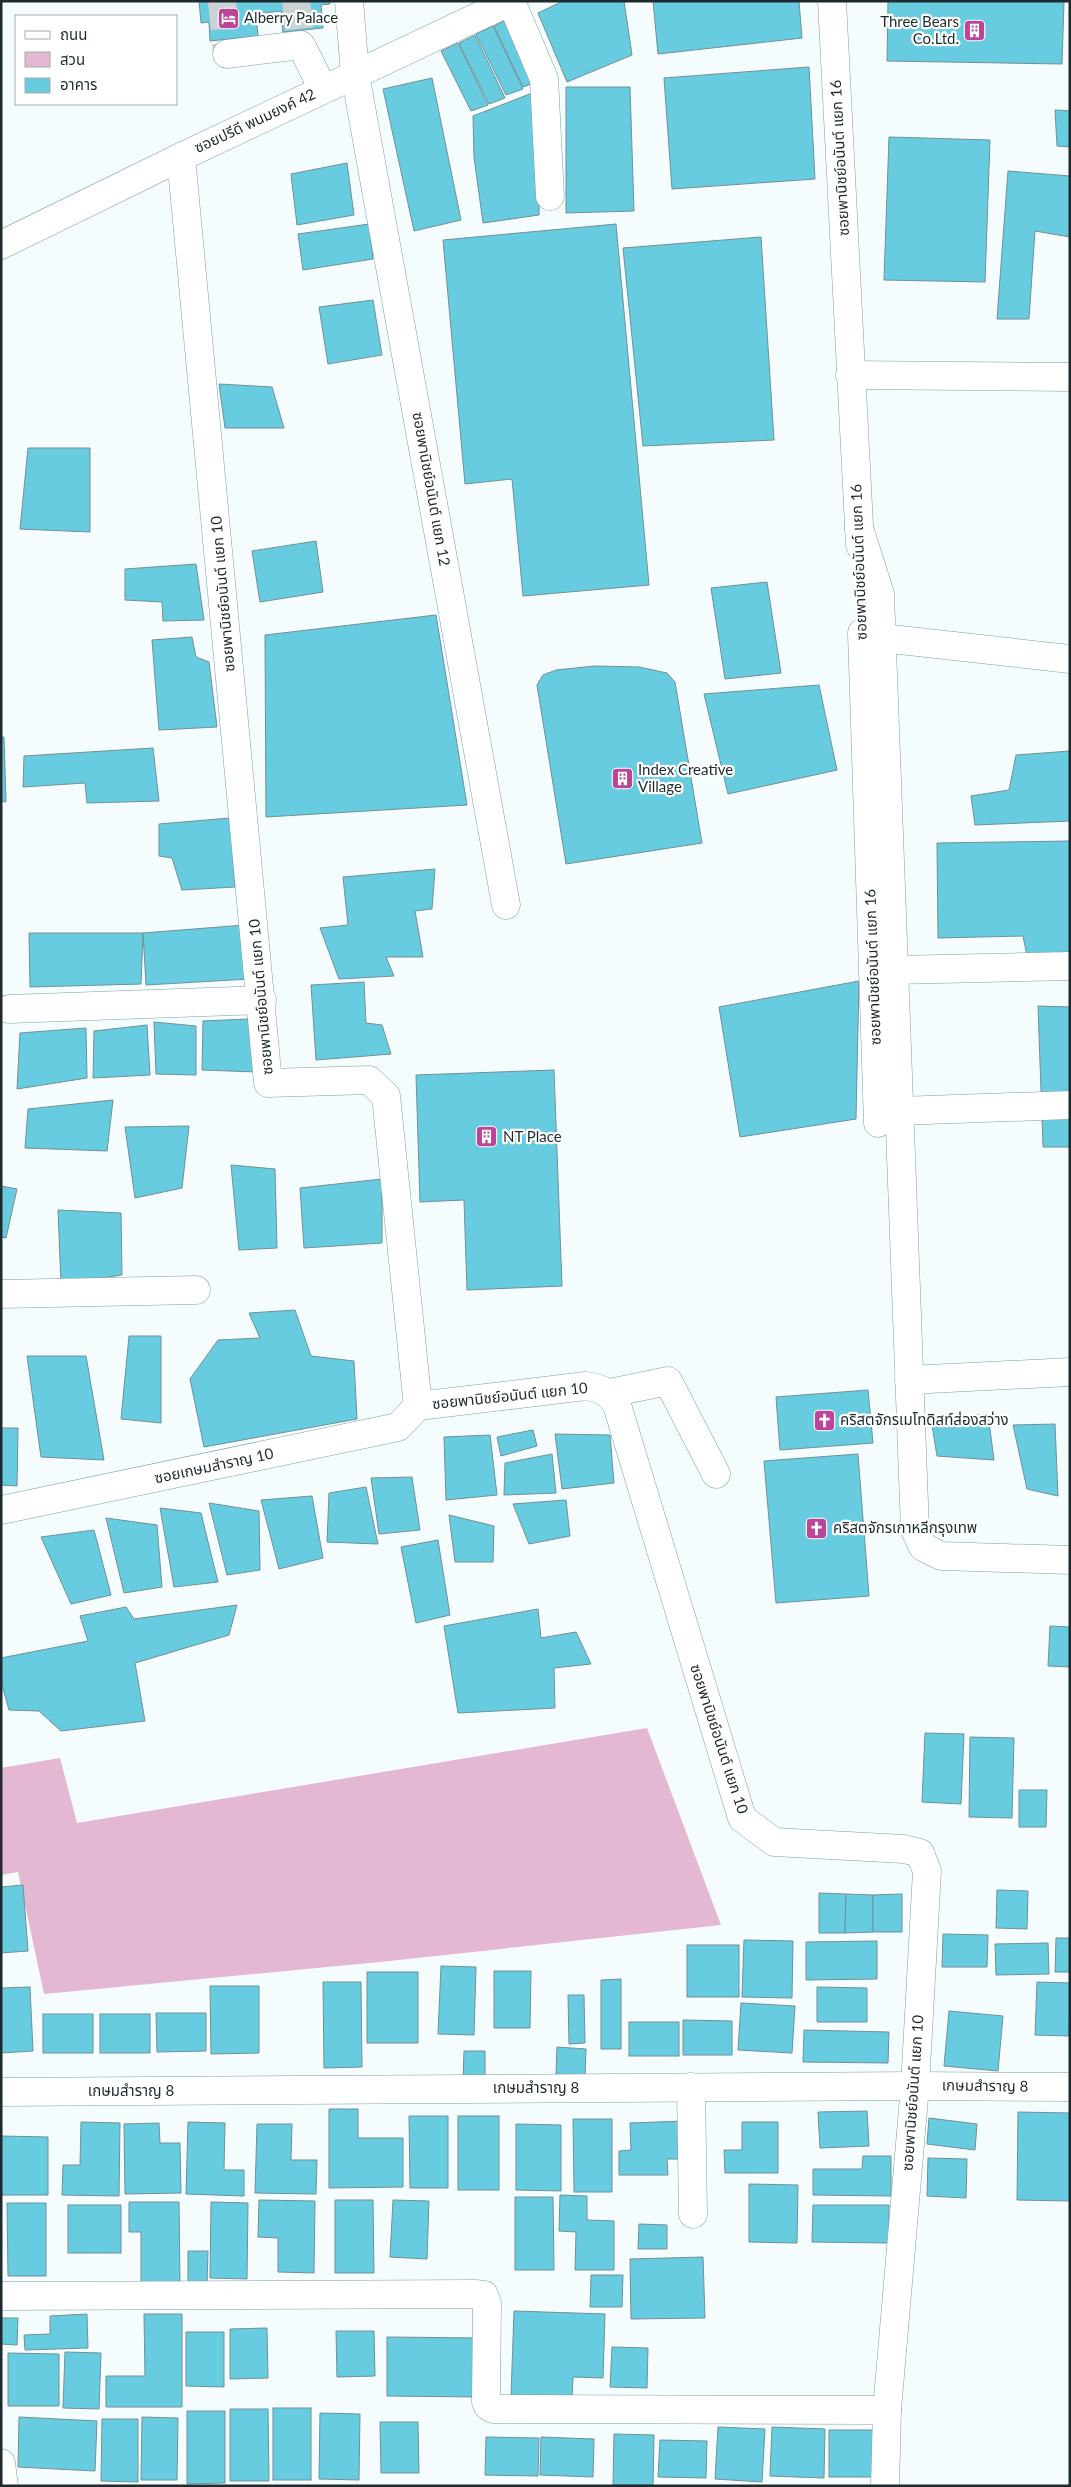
<svg xmlns="http://www.w3.org/2000/svg" width="1071" height="2487" viewBox="0 0 1071 2487" font-family="Lato,'Noto Sans Thai',sans-serif">
<style>
.green{fill:#e4b7d3}
.building{fill:#68cce1;stroke:#6f9098}
.lines{fill:none;stroke-linecap:round;stroke-linejoin:round}
.minor-tunnel{stroke:#cad2d4;stroke-width:28;stroke-dasharray:28 14;stroke-linecap:butt}
.minor-casing{stroke:#7d9ea6;stroke-width:29}
.minor{stroke:#fff;stroke-width:28}
.labels{text-anchor:middle;stroke-width:4.5;stroke-linejoin:round;paint-order:stroke}
.poi-label{font-size:15px;fill:#1e2b2e;stroke:#fff;text-anchor:start}
.street-label{font-size:15px;fill:#1e2b2e;stroke:#fff}
</style>
<rect width="100%" height="100%" fill="#f5fcfe"/>
<path class="green" d="M647,1728L721,1925L380,1962L44,1994L18,1872L1,1875V1768L60,1758L77,1823Z"/>
<g class="building">
<path d="M199,1H330V4L321,5L323,28L283,32L281,11L256,14L258,36L210,41L209,22L201,23Z"/>
<path d="M563,1H624L632,55L567,82L538,13Z"/>
<path d="M653,1H799L802,38L658,54Z"/>
<path d="M888,1H1064L1062,64L887,61Z"/>
<path d="M510,18L540,81L523,87L494,26Z"/>
<path d="M493,26L523,89L506,95L476,34Z"/>
<path d="M475,35L505,98L489,104L459,43Z"/>
<path d="M458,43L488,105L471,111L441,51Z"/>
<path d="M809,67L815,179L672,189L664,78Z"/>
<path d="M432,78L461,220L414,231L383,89Z"/>
<path d="M566,87H630L634,211L566,213Z"/>
<path d="M540,90L539,215L483,223L474,157L473,116Z"/>
<path d="M1055,110L1070,111V147L1057,146Z"/>
<path d="M889,137L990,140L985,282L884,280Z"/>
<path d="M347,163L354,215L297,225L291,174Z"/>
<path d="M1008,171L1070,176V237L1035,231L1029,319H997Z"/>
<path d="M369,224L373,259L303,270L298,234Z"/>
<path d="M616,224L649,585L523,596L512,479L465,484L443,240Z"/>
<path d="M761,237L774,440L643,446L623,248Z"/>
<path d="M373,300L382,355L328,364L319,307Z"/>
<path d="M219,384L272,387L284,428H225Z"/>
<path d="M28,448H90V532L20,529Z"/>
<path d="M316,541L323,592L260,602L252,551Z"/>
<path d="M196,564L204,620L163,621L162,602L125,600V569Z"/>
<path d="M767,582L781,673L725,679L711,588Z"/>
<path d="M436,615L467,805L266,817L265,635Z"/>
<path d="M192,637L196,657L209,662L217,727L159,730L152,640Z"/>
<path d="M595,666L639,667L667,673L675,682L702,843L566,864L537,685L543,675L556,670Z"/>
<path d="M819,685L837,770L728,794L704,694Z"/>
<path d="M1,737H4L6,802L1,801Z"/>
<path d="M153,748L159,801L87,803L85,783L23,787L24,756Z"/>
<path d="M1070,751V821L975,825L971,796L1009,790L1016,755Z"/>
<path d="M230,818L235,887L182,890L172,858L159,856V824Z"/>
<path d="M1070,841V955L1027,956L1023,936L938,938L937,843Z"/>
<path d="M435,869L432,909L415,911L423,957H386L394,976L339,979L320,928L348,925L343,877Z"/>
<path d="M245,925L249,979L146,985L143,933Z"/>
<path d="M29,933H143L141,984L30,987Z"/>
<path d="M859,981L856,1119L740,1137L719,1007Z"/>
<path d="M364,982L366,1023L382,1025L391,1054L316,1060L311,985Z"/>
<path d="M1038,1006L1070,1007V1147H1043Z"/>
<path d="M248,1019L257,1072L202,1070L203,1021Z"/>
<path d="M154,1022L196,1026V1075L156,1074Z"/>
<path d="M147,1025L150,1075L93,1078L94,1031Z"/>
<path d="M86,1028L87,1078L17,1089L20,1033Z"/>
<path d="M554,1070L562,1286L467,1290L464,1200L420,1202L416,1075Z"/>
<path d="M113,1100L107,1151L25,1148L28,1109Z"/>
<path d="M189,1126L182,1188L135,1198L125,1127Z"/>
<path d="M231,1165L275,1169L277,1248L239,1250Z"/>
<path d="M382,1179V1243L304,1248L300,1188Z"/>
<path d="M1,1186L17,1189L6,1238L1,1237Z"/>
<path d="M58,1210L121,1213L122,1275L61,1284Z"/>
<path d="M295,1310L311,1356L354,1361L357,1419L204,1447L190,1379L218,1340L260,1338L249,1313Z"/>
<path d="M129,1336H161V1423L121,1419Z"/>
<path d="M27,1356H86L104,1460L41,1457Z"/>
<path d="M868,1390L873,1443L780,1450L776,1397Z"/>
<path d="M988,1414L994,1460L937,1456L931,1419Z"/>
<path d="M1055,1424L1058,1496L1027,1489L1013,1425Z"/>
<path d="M1,1428H18L17,1486L1,1485Z"/>
<path d="M533,1430L537,1446L501,1456L497,1437Z"/>
<path d="M555,1434L610,1435L614,1483L562,1489Z"/>
<path d="M490,1435L497,1495L446,1500L444,1437Z"/>
<path d="M552,1454L556,1493L504,1495L505,1463Z"/>
<path d="M858,1454L869,1596L776,1603L764,1461Z"/>
<path d="M412,1477L420,1530L379,1534L371,1478Z"/>
<path d="M366,1487L378,1544L327,1542L329,1493Z"/>
<path d="M312,1496L323,1558L279,1569L261,1500Z"/>
<path d="M566,1500L570,1536L529,1544L513,1504Z"/>
<path d="M209,1503L259,1511L260,1570L227,1575Z"/>
<path d="M160,1508L201,1513L218,1582L174,1587Z"/>
<path d="M449,1515L494,1526L493,1562H455Z"/>
<path d="M106,1518L157,1525L162,1587L124,1593Z"/>
<path d="M94,1530L111,1595L71,1604L41,1537Z"/>
<path d="M438,1540L450,1615L416,1623L401,1547Z"/>
<path d="M237,1605L229,1635L135,1663L145,1721L61,1731L39,1711L9,1710L1,1681V1658L88,1641L80,1616L126,1607L134,1619Z"/>
<path d="M538,1609L541,1638L576,1632L591,1664L554,1668L555,1708L458,1713L444,1626Z"/>
<path d="M1050,1626L1070,1627V1667L1048,1666Z"/>
<path d="M925,1733L964,1734L961,1804L922,1802Z"/>
<path d="M970,1737L1014,1738L1012,1818L969,1817Z"/>
<path d="M1019,1790H1047L1046,1827H1019Z"/>
<path d="M23,1885L28,1951L1,1953V1887Z"/>
<path d="M997,1890L1028,1891L1027,1929L996,1928Z"/>
<path d="M819,1893L846,1894L845,1933H819Z"/>
<path d="M846,1894L873,1895V1932L845,1933Z"/>
<path d="M902,1894V1932H873V1895Z"/>
<path d="M943,1934L988,1935L987,1967H942Z"/>
<path d="M1056,1938H1070V1972H1055Z"/>
<path d="M744,1940L793,1941L792,1998L742,1997Z"/>
<path d="M877,1941V1979L806,1980V1942Z"/>
<path d="M1048,1943L1049,1974L996,1975L995,1944Z"/>
<rect x="687" y="1945" width="52" height="52"/>
<path d="M441,1966L476,1967L474,2035L438,2034Z"/>
<path d="M494,1971H531L530,2028H494Z"/>
<rect x="367" y="1972" width="51" height="71"/>
<path d="M621,1979V2049H601V1980Z"/>
<path d="M323,1982H361L362,2067L324,2068Z"/>
<path d="M1037,1982L1070,1983L1069,2036L1035,2035Z"/>
<path d="M210,1986H259V2053L211,2054Z"/>
<path d="M30,1987L33,2051L1,2053V1988Z"/>
<path d="M817,1987L867,1988V2022H817Z"/>
<path d="M568,1995H584L585,2043L569,2044Z"/>
<path d="M741,2003L795,2006L792,2053L738,2050Z"/>
<path d="M949,2011L1003,2016L998,2071L944,2066Z"/>
<path d="M156,2013H206V2051L157,2052Z"/>
<rect x="43" y="2014" width="50" height="39"/>
<rect x="100" y="2014" width="50" height="39"/>
<path d="M683,2020L732,2021V2055H683Z"/>
<rect x="629" y="2022" width="50" height="34"/>
<path d="M804,2030L889,2032L888,2063L803,2062Z"/>
<path d="M557,2047L586,2049L585,2076L556,2074Z"/>
<path d="M464,2051H485V2079H463Z"/>
<path d="M329,2109H358V2138H403V2187L329,2188Z"/>
<path d="M867,2111L869,2146L820,2148L818,2112Z"/>
<path d="M1018,2112L1070,2113V2201L1017,2200Z"/>
<path d="M409,2116H448V2188H410Z"/>
<rect x="458" y="2116" width="41" height="74"/>
<path d="M929,2118L977,2124L975,2150L927,2144Z"/>
<path d="M573,2119H612V2192H574Z"/>
<path d="M684,2121L685,2159H667L668,2175H619V2151L631,2150L630,2123Z"/>
<path d="M81,2122L120,2123L119,2196L62,2195L63,2165H80Z"/>
<path d="M188,2122L225,2123L224,2170H244V2196L186,2194Z"/>
<path d="M742,2122H778V2173H725L724,2150H742Z"/>
<path d="M159,2123L160,2143H180L181,2193L125,2194L124,2124Z"/>
<path d="M257,2124H292L291,2160H317L316,2194L255,2193Z"/>
<path d="M516,2124L561,2125V2191L516,2190Z"/>
<path d="M1,2136L48,2137V2195H1Z"/>
<path d="M863,2156H891V2196L813,2195V2169H862Z"/>
<path d="M928,2158L967,2159L966,2198L927,2196Z"/>
<path d="M749,2184L798,2185L797,2243L749,2242Z"/>
<path d="M560,2195L587,2196V2220L614,2221V2270H575L576,2232L559,2231Z"/>
<path d="M515,2197H553L554,2270H515Z"/>
<path d="M259,2200L315,2201L314,2273L278,2272V2238L258,2237Z"/>
<path d="M335,2200H373L374,2273H335Z"/>
<path d="M393,2200L429,2201L427,2259L390,2257Z"/>
<path d="M129,2202H179L180,2284H141V2232H129Z"/>
<path d="M211,2202L248,2203L247,2279L210,2278Z"/>
<path d="M7,2203H46V2276H8Z"/>
<rect x="68" y="2205" width="53" height="48"/>
<path d="M813,2205H889V2243L812,2242Z"/>
<path d="M639,2224L667,2225V2249H638Z"/>
<path d="M188,2251H208L207,2287H188Z"/>
<path d="M703,2257L705,2318L631,2319L630,2259Z"/>
<path d="M591,2275H623L622,2307H590Z"/>
<path d="M514,2311L605,2314L603,2378L573,2377L572,2398L511,2396Z"/>
<path d="M87,2314L88,2348L25,2350L24,2335L50,2334V2316Z"/>
<path d="M144,2314H182V2407H106V2376H145Z"/>
<path d="M1,2318H18L17,2345L1,2344Z"/>
<path d="M267,2328L268,2378L230,2379V2329Z"/>
<path d="M336,2331H374L375,2376L337,2377Z"/>
<path d="M186,2332H224V2387L186,2386Z"/>
<path d="M387,2337L481,2338L480,2397L387,2396Z"/>
<path d="M612,2347L648,2348L647,2388L610,2387Z"/>
<path d="M65,2352L101,2353L99,2409L63,2408Z"/>
<path d="M8,2353L59,2354V2406H8Z"/>
<rect x="273" y="2408" width="38" height="72"/>
<path d="M230,2409H268L269,2481H230Z"/>
<path d="M187,2411H225V2483L187,2484Z"/>
<path d="M320,2413L360,2414L359,2480L319,2479Z"/>
<path d="M19,2417L97,2421L95,2471L18,2467Z"/>
<path d="M142,2417L178,2418L177,2480H141Z"/>
<path d="M102,2419H138V2482L101,2481Z"/>
<path d="M380,2422H418L419,2473H381Z"/>
<path d="M718,2427L765,2429L762,2482L715,2479Z"/>
<path d="M772,2427L825,2429L824,2478L770,2476Z"/>
<rect x="829" y="2430" width="49" height="47"/>
<path d="M614,2434L654,2435L653,2485H613Z"/>
<path d="M486,2437L539,2438L538,2476L485,2475Z"/>
<path d="M541,2437L594,2439L593,2477L540,2475Z"/>
<path d="M660,2440L707,2441L706,2478L658,2477Z"/>
</g>
<g class="lines">
<g class="minor-tunnel">
<path d="M222,1L227,54"/>
<path d="M296,1L301,45"/>
</g>
<defs>
<g id="minor">
<path d="M349,1L355,74L506,905"/>
<path d="M511,1L544,79L550,196"/>
<path d="M832,1L860,545"/>
<path d="M227,54L301,45L323,89"/>
<path d="M181,157L268,1083L369,1080L386,1096L418,1406L586,1386C601,1388 609,1392 617,1405L742,1818L774,1842L904,1849L920,1853L927,1871L915,2086L887,2410L885,2486"/>
<path d="M1,245L181,157L511,1"/>
<path d="M850,375L1070,377"/>
<path d="M859,528L880,594L915,1530L923,1547L941,1556L1070,1560"/>
<path d="M862,633L878,1123"/>
<path d="M882,638L1070,659"/>
<path d="M894,970L1070,966"/>
<path d="M9,1009L262,1000"/>
<path d="M899,1111L1070,1105"/>
<path d="M1,1294L196,1290"/>
<path d="M909,1380L1070,1372"/>
<path d="M610,1393L668,1381L716,1474"/>
<path d="M1,1510L398,1427L418,1406"/>
<path d="M691,2087L693,2214"/>
<path d="M1,2092L915,2086L1070,2087"/>
<path d="M1,2296L475,2294L484,2295L487,2303L486,2402L488,2406L493,2409L887,2410"/>
<path d="M1,2463L4,2486"/>
</g>
</defs>
<use href="#minor" class="minor-casing"/>
<use href="#minor" class="minor"/>
</g>
<defs>
<symbol id="hotel-square" viewBox="-11 -11 22 22"><rect x="-9" y="-9" width="18" height="18" rx="4" fill="#bd4599" stroke="#fff"/><path d="M-6-4.5h1.5V1H6V5H4.5V3h-9V5H-6ZM-4 0a1.8 1.8 0 1 1 3.6 0ZM.5 0V-2.5h3Q6-2.5 6 0Z" fill="#fff"/></symbol>
<symbol id="building-square" viewBox="-11 -11 22 22"><rect x="-9" y="-9" width="18" height="18" rx="4" fill="#bd4599" stroke="#fff"/><path d="M-4-6H4V6H1V3H-1V6H-4ZM-2.5-4.3h1.7v1.8h-1.7ZM.8-4.3h1.7v1.8H.8ZM-2.5-1h1.7V.8h-1.7ZM.8-1h1.7V.8H.8Z" fill="#fff"/></symbol>
<symbol id="church-square" viewBox="-11 -11 22 22"><rect x="-9" y="-9" width="18" height="18" rx="4" fill="#bd4599" stroke="#fff"/><path d="M-1.2-6h2.4v3.5h3.3v2.4h-3.3V6h-2.4V-.1h-3.3v-2.4h3.3Z" fill="#fff"/></symbol>
</defs>
<g fill-rule="evenodd">
<use href="#hotel-square" x="216" y="6" width="25" height="25"/>
<use href="#building-square" x="962" y="18" width="25" height="25"/>
<use href="#building-square" x="610" y="766" width="25" height="25"/>
<use href="#building-square" x="474" y="1124" width="25" height="25"/>
<use href="#church-square" x="812" y="1408" width="25" height="25"/>
<use href="#church-square" x="804" y="1516" width="25" height="25"/>
</g>
<g class="labels">
<g class="poi-label">
<text x="244" y="23">Alberry Palace</text>
<text x="959" y="27" text-anchor="end">Three Bears<tspan x="959" dy="17">Co.Ltd.</tspan></text>
<text x="638" y="775">Index Creative<tspan x="638" dy="17">Village</tspan></text>
<text x="503" y="1142">NT Place</text>
<text x="840" y="1425">คริสตจักรเมโทดิสท์ส่องสว่าง</text>
<text x="833" y="1533">คริสตจักรเกาหลีกรุงเทพ</text>
</g>
<g class="street-label">
<text transform="translate(255 121) rotate(-25)" y="5">ซอยปรีดี พนมยงค์ 42</text>
<text transform="translate(840 158) rotate(-93)" y="5">ซอยพานิชย์อนันต์ แยก 16</text>
<text transform="translate(431 489) rotate(80)" y="5">ซอยพานิชย์อนันต์ แยก 12</text>
<text transform="translate(859 562) rotate(-92)" y="5">ซอยพานิชย์อนันต์ แยก 16</text>
<text transform="translate(223 594) rotate(-95)" y="5">ซอยพานิชย์อนันต์ แยก 10</text>
<text transform="translate(873 967) rotate(-92)" y="5">ซอยพานิชย์อนันต์ แยก 16</text>
<text transform="translate(261 997) rotate(-95)" y="5">ซอยพานิชย์อนันต์ แยก 10</text>
<text transform="translate(510 1396) rotate(-6)" y="5">ซอยพานิชย์อนันต์ แยก 10</text>
<text transform="translate(214 1466) rotate(-12)" y="5">ซอยเกษมสำราญ 10</text>
<text transform="translate(719 1739) rotate(72)" y="5">ซอยพานิชย์อนันต์ แยก 10</text>
<text transform="translate(985 2086) rotate(1)" y="5">เกษมสำราญ 8</text>
<text x="536" y="2093">เกษมสำราญ 8</text>
<text x="131" y="2096">เกษมสำราญ 8</text>
<text transform="translate(913 2093) rotate(-86)" y="5">ซอยพานิชย์อนันต์ แยก 10</text>
</g>
</g>
<rect width="1071" height="2487" fill="none" stroke="#1e2b2e" stroke-width="5"/>
<rect x="15" y="15" width="162" height="90" fill="#ffffff" stroke="#a5aaab"/>
<rect x="25" y="31" width="25" height="8" fill="#ffffff" stroke="#a5aaab"/>
<text x="60" y="40" font-size="15" fill="#1e2b2e">ถนน</text>
<rect x="25" y="52" width="25" height="15" fill="#e4b7d3" stroke="#a5aaab"/>
<text x="60" y="65" font-size="15" fill="#1e2b2e">สวน</text>
<rect x="25" y="78" width="25" height="15" fill="#68cce1" stroke="#a5aaab"/>
<text x="60" y="90" font-size="15" fill="#1e2b2e">อาคาร</text>
</svg>
